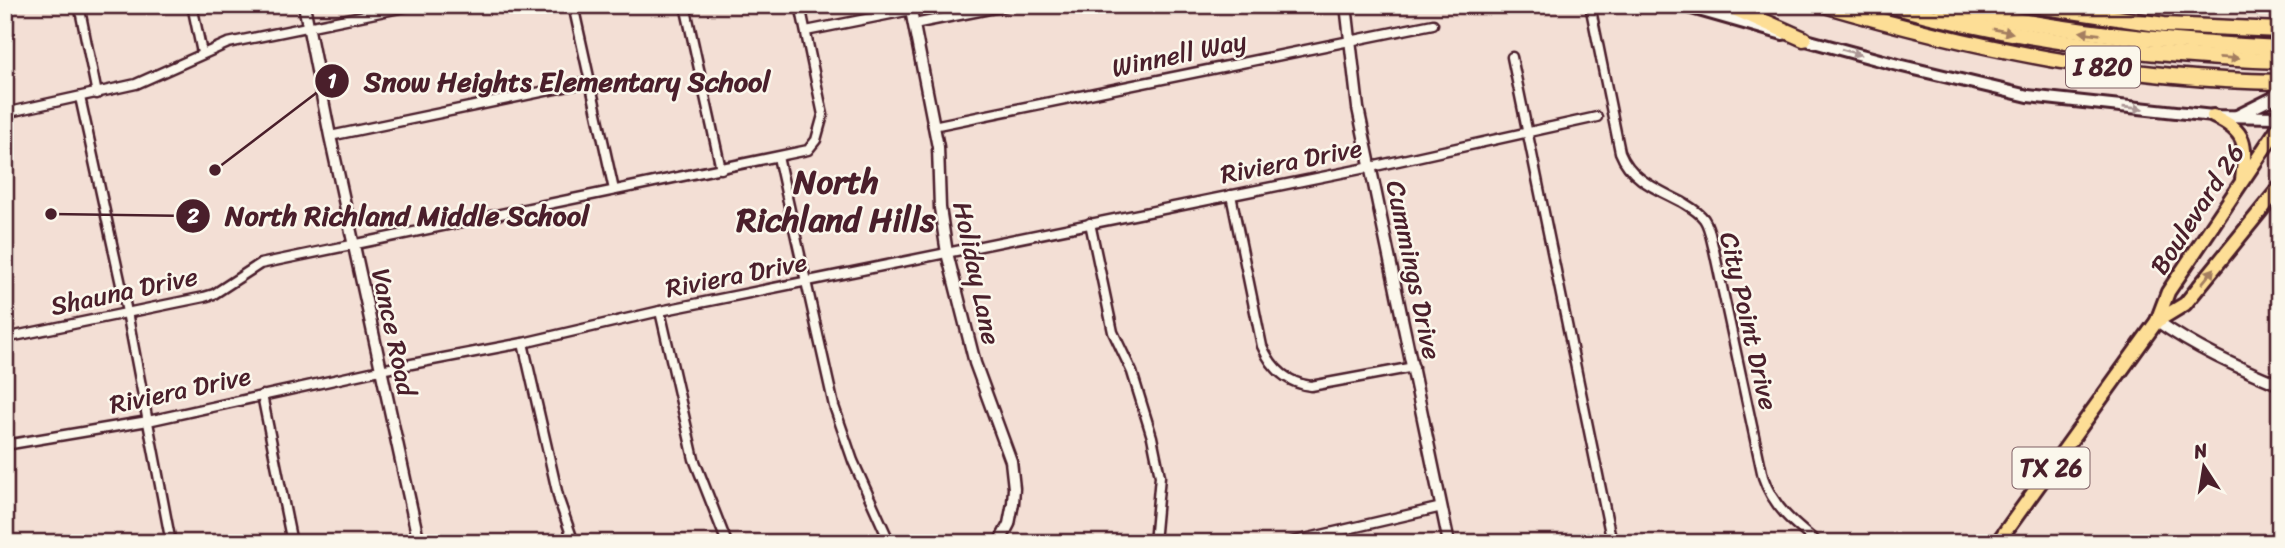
<svg xmlns="http://www.w3.org/2000/svg" width="2285" height="548" viewBox="0 0 2285 548" font-family="Sriracha,sans-serif">
<style>
.lines{fill:none;stroke-linecap:round;stroke-linejoin:round}
.minor-casing{stroke:#4a1f2b;stroke-width:13}
.tertiary-casing{stroke:#4a1f2b;stroke-width:15}
.secondary-casing{stroke:#4a1f2b;stroke-width:16}
.primary-casing{stroke:#4a1f2b;stroke-width:18}
.motorway-casing{stroke:#4a1f2b;stroke-width:19}
.minor{stroke:#fbf7ec;stroke-width:8}
.tertiary{stroke:#fbf7ec;stroke-width:10}
.secondary{stroke:#fbf7ec;stroke-width:10}
.primary{stroke:#fdde96;stroke-width:12}
.motorway{stroke:#fdde96;stroke-width:14}
.oneway{fill:#a47e60}
.oneway2{fill:#ab9695}
.labels{text-anchor:middle;stroke-width:5;stroke-linejoin:round;paint-order:stroke}
.shield{fill:#fbf7ec;stroke:#7f6065;stroke-width:2}
.shield-label{font-size:24px;font-weight:bold;fill:#4a1f2b}
.street-label{font-size:26px;fill:#4a1f2b;stroke:#fbf7ec}
.district-label{font-size:33px;font-weight:bold;fill:#4a1f2b;stroke:#fbf7ec}
.leader{fill:none;stroke:#4a1f2b;stroke-width:2.5}
.callout-dot{fill:#4a1f2b;stroke:#fbf7ec;stroke-width:2.5}
.mark-label{font-size:21px;text-anchor:middle;font-weight:bold;fill:#fff}
.callout-label{font-size:28px;text-anchor:middle;font-weight:bold;fill:#4a1f2b;stroke:#fbf7ec;stroke-width:5;stroke-linejoin:round;paint-order:stroke}
</style>
<rect width="100%" height="100%" fill="#f3dfd5"/>
<filter id="ink" filterUnits="userSpaceOnUse"><feTurbulence type="fractalNoise" baseFrequency=".0143" numOctaves="2"/><feDisplacementMap in="SourceGraphic" scale="14" xChannelSelector="R" yChannelSelector="G"/><feConvolveMatrix kernelMatrix="1 2 1 2 8 2 1 2 1" color-interpolation-filters="sRGB"/></filter>
<g filter="url(#ink)">
<g class="lines">
<defs>
<g id="minor">
<path d="M79,5L97,94"/>
<path d="M192,5L202,53"/>
<path d="M573,5L614,190"/>
<path d="M685,5L721,169"/>
<path d="M1590,5L1620,152C1631,180 1657,189 1682,202C1690,207 1698,211 1704,219C1710,228 1711,240 1714,250L1763,477C1773,507 1794,524 1818,543"/>
<path d="M914,24L1010,5"/>
<path d="M806,31L911,10"/>
<path d="M1512,57L1612,543"/>
<path d="M80,97L127,312L171,543"/>
<path d="M5,113L136,84L228,43L415,5"/>
<path d="M933,126L1433,24"/>
<path d="M330,136L589,82"/>
<path d="M778,157L834,406L853,461L890,543"/>
<path d="M1231,195L1262,346C1272,369 1287,383 1311,386L1414,367"/>
<path d="M1090,223L1113,332L1132,372L1152,437L1160,476L1154,543"/>
<path d="M660,311L694,459L727,543"/>
<path d="M5,338L204,297L214,294L260,264L808,150L816,140L823,115L800,5"/>
<path d="M523,343L559,500L574,543"/>
<path d="M262,395L292,543"/>
<path d="M5,445L148,421L380,370L523,343L660,311L1371,167L1597,117"/>
<path d="M1154,540L1168,543"/>
<path d="M1287,543L1442,507"/>
</g>
<g id="tertiary">
<path d="M304,5L330,136L419,543"/>
<path d="M910,5L938,147L940,208L947,253L975,363L1011,461L1014,488L1013,503L1009,524L999,543"/>
<path d="M1346,5L1358,108L1449,543"/>
<path d="M2157,321C2195,348 2237,367 2280,385"/>
</g>
<g id="secondary">
<path d="M1681,5L1783,34"/>
<path d="M1799,38L1898,65L2028,96L2213,116L2280,117"/>
<path d="M2237,116L2273,98L2280,88"/>
</g>
<g id="primary">
<path d="M2213,116C2248,132 2246,144 2242,180"/>
<path d="M2157,321L2185,304L2280,187"/>
<path d="M1997,543L2157,321L2168,292L2280,125"/>
</g>
<g id="motorway">
<path d="M1727,5L1804,39"/>
<path d="M1824,5C1972,48 2125,80 2280,82"/>
<path d="M1889,5C2017,41 2148,56 2280,61"/>
<path d="M1941,5C2053,31 2165,43 2280,48"/>
<path d="M2032,5L2164,25L2280,30"/>
</g>
</defs>
<use href="#minor" class="minor-casing"/>
<use href="#tertiary" class="tertiary-casing"/>
<use href="#secondary" class="secondary-casing"/>
<use href="#primary" class="primary-casing"/>
<use href="#motorway" class="motorway-casing"/>
<use href="#minor" class="minor"/>
<use href="#tertiary" class="tertiary"/>
<use href="#secondary" class="secondary"/>
<use href="#primary" class="primary"/>
<use href="#motorway" class="motorway"/>
</g>
<defs><path id="oneway-solid" d="M-6-.8H1V-3.2L6.5 0L1 3.2V.8H-6Z" transform="scale(1.75)"/></defs>
<g class="oneway">
<use href="#oneway-solid" transform="translate(2003 31) rotate(11)"/>
<use href="#oneway-solid" transform="translate(2090 33) rotate(-173)"/>
<use href="#oneway-solid" transform="translate(2229 58) rotate(3)"/>
<use href="#oneway-solid" transform="translate(2208 276) rotate(-51)"/>
</g>
<g class="oneway2">
<use href="#oneway-solid" transform="translate(1851 52) rotate(16)"/>
<use href="#oneway-solid" transform="translate(2133 108) rotate(5)"/>
</g>
</g>
<g class="labels">
<g class="shield">
<rect x="2066" y="46.5" width="74" height="41" rx="5"/>
<rect x="2012.5" y="447.5" width="77" height="41" rx="5"/>
</g>
<g class="shield-label">
<text x="2103" y="75">I 820</text>
<text x="2051" y="476">TX 26</text>
</g>
<g class="street-label">
<text transform="translate(1179 54) rotate(-12)" y="9">Winnell Way</text>
<text transform="translate(1291 161) rotate(-11)" y="9">Riviera Drive</text>
<text transform="translate(2197 209) rotate(-57)" y="9">Boulevard 26</text>
<text transform="translate(1414 270) rotate(78)" y="9">Cummings Drive</text>
<text transform="translate(977 273) rotate(78)" y="9">Holiday Lane</text>
<text transform="translate(736 275) rotate(-11)" y="9">Riviera Drive</text>
<text transform="translate(124 291) rotate(-12)" y="9">Shauna Drive</text>
<text transform="translate(1749 321) rotate(77)" y="9">City Point Drive</text>
<text transform="translate(394 332) rotate(78)" y="9">Vance Road</text>
<text transform="translate(180 390) rotate(-12)" y="9">Riviera Drive</text>
</g>
<g class="district-label">
<text x="836" y="193">North<tspan x="836" dy="38">Richland Hills</tspan></text>
</g>
</g>
<path class="leader" d="M215 170L332 81M51 214L193 216"/>
<g class="callout-dot">
<circle cx="215" cy="170" r="7"/>
<circle cx="51" cy="214" r="7"/>
<circle cx="332" cy="81" r="18"/>
<circle cx="193" cy="216" r="18"/>
</g>
<g class="mark-label">
<text x="332" y="88">1</text>
<text x="193" y="223">2</text>
</g>
<g class="callout-label">
<text x="567" y="91">Snow Heights Elementary School</text>
<text x="407" y="225">North Richland Middle School</text>
</g>
<rect width="2285" height="548" fill="none" stroke="#fbf7ec" stroke-width="28"/>
<rect x="14" y="14" width="2257" height="520" fill="none" stroke="#4a1f2b" stroke-width="2.5" filter="url(#ink)"/>
<g transform="translate(2204 467) rotate(348)" stroke="#fbf7ec" stroke-width="5" paint-order="stroke">
<path d="M0-5L12 26L0 18L-12 26Z" fill="#4a1f2b"/>
<text y="-10" font-size="19" font-weight="bold" text-anchor="middle" fill="#4a1f2b">N</text>
</g>
</svg>
